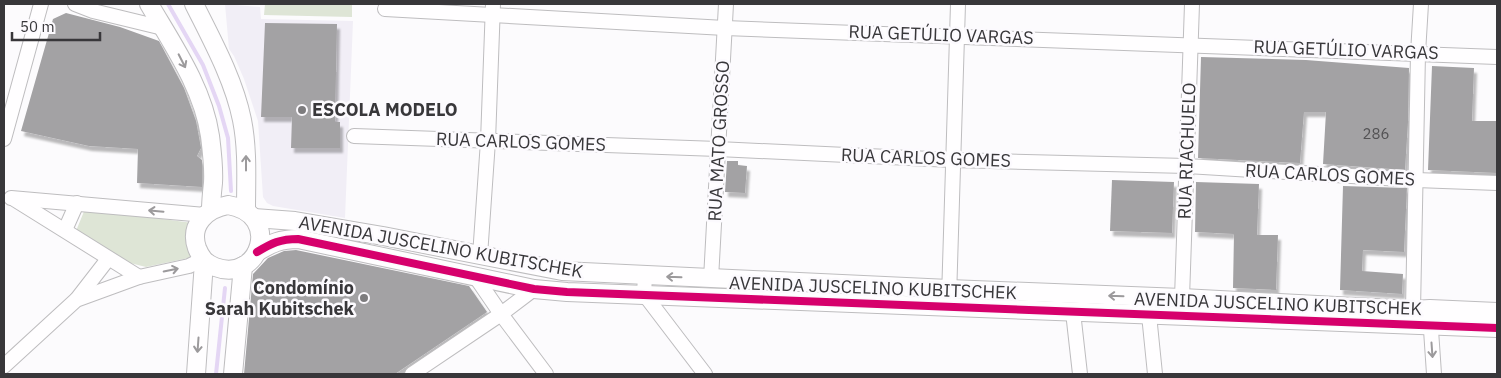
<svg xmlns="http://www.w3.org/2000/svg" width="1501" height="378" viewBox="0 0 1501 378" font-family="'IBM Plex Sans',sans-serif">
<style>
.built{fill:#f1eef6}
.green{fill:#dee5d6}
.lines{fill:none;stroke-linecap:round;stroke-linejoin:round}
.stream{stroke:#e4d6f4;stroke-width:4}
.building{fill:#a3a2a4;filter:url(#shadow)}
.minor-casing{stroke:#bebdbf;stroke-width:16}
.tertiary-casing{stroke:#bebdbf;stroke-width:20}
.minor{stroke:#fffeff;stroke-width:14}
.tertiary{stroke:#fffeff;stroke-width:18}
.cycleway-casing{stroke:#fcfafe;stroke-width:11}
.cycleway{stroke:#d6006c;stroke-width:8}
.oneway{stroke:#9c9a9c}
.poi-dot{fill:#7d7c7e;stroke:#fcfafe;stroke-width:2}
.labels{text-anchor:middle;stroke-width:5;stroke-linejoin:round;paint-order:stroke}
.number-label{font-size:15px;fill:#535254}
.street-label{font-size:18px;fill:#38373a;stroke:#fcfafe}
.poi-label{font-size:18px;font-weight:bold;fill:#38373a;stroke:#fcfafe;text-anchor:start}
</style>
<defs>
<filter id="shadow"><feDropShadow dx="3" dy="5" stdDeviation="1" flood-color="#0004"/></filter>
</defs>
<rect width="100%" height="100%" fill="#fcfbfd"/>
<path class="built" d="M225,4L260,7L261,19L353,21L345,218L273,206L267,203L263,197L258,121L244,79L234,56L229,49Z"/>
<g class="green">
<path d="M265,4H352V17L264,15Z"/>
<path d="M85,209L193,223V257L146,267L130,263L76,231Z"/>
</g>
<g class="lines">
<g class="stream">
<path d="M168,4L203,65L219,106L228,138L231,191"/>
<path d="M216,374L225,288"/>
</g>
</g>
<g class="building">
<path d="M66,13L120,27L159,41L184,88L196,121L201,148L197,156L202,160V187L137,183L138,149L89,146L21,131L53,19Z"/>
<path d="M265,23L337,24L335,122H340V148H291L292,117H261Z"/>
<path d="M1201,57L1306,60L1409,68L1408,122L1405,170L1323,164L1326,112H1304L1300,163L1198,158Z"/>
<path d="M1432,66L1474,68L1472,121H1497V173L1428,170Z"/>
<path d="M727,161H738V165L747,166L745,193L725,192Z"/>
<path d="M1112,180L1174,182L1172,233L1110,231Z"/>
<path d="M1196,182L1259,184L1257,235H1278L1276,290L1233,288L1234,234L1195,232Z"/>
<path d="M1343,186L1407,188L1404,252L1363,250L1362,271L1403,274L1402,294L1340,290Z"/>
<path d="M296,250L469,286L487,312L395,374H244L253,274L268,258L284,251Z"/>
</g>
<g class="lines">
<defs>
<g id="minor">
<path d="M75,4L93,11L163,28"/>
<path d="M385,9L725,28L1497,57"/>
<path d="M354,136L718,149L952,160L1187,166L1416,180L1497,183"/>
<path d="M4,139L41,4"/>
<path d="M11,198L205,215"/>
<path d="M14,199L139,277"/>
<path d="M65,230L77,203"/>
<path d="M480,256L488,141L493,4"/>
<path d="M475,276L501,314L546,374"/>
<path d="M645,276L644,294L705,374"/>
<path d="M711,279L726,4"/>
<path d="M949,298L958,4"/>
<path d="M1182,298L1192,4"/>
<path d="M77,299L108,259"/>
<path d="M1148,305L1155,374"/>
<path d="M1413,310L1418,53L1421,4"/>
<path d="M1073,312L1080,374"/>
<path d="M1430,315L1434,374"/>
<path d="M4,366L76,300L139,277L189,266L203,259"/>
<path d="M412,374L501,314L534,289"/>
</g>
<g id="tertiary">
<path d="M149,4C173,45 203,88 210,136C212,152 214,167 213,183C212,192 211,201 211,210"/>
<path d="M194,4C212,40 234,80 242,120C248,150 246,181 246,211"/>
<path d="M228,205C283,214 260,284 215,267C205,263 201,258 197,248C189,225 206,209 228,205Z"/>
<path d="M254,218L295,221L383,236L562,271L949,289L1182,298L1413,310L1430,309L1497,312"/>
<path d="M257,252C272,243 280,239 298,239L534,289L567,292L1497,328"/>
<path d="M196,374L204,262"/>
<path d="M233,374L243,266"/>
</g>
</defs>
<use href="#minor" class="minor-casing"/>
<use href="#tertiary" class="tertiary-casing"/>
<use href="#minor" class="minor"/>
<use href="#tertiary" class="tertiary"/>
<defs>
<path id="cycleway" d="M257,252C272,243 280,239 298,239L534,289L567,292L1497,328"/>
</defs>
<use href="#cycleway" class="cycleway-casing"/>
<use href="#cycleway" class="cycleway"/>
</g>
<defs><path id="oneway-shaft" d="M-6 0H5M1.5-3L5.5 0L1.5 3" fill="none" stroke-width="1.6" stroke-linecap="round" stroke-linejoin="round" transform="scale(1.25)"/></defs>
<g class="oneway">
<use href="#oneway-shaft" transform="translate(182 61) rotate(63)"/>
<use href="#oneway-shaft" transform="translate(246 163) rotate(-90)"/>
<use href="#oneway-shaft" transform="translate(156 211) rotate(-175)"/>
<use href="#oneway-shaft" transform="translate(171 270) rotate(-12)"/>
<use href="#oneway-shaft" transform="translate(674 277) rotate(-178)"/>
<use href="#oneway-shaft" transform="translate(1116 296) rotate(-178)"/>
<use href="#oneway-shaft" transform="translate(198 345) rotate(94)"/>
<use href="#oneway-shaft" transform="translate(1432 350) rotate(86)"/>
</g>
<g class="poi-dot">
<circle cx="302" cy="110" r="5"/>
<circle cx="364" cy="298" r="5"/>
</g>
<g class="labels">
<g class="number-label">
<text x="1376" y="139">286</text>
</g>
<g class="street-label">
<text transform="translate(941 35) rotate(2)" y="6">RUA GETÚLIO VARGAS</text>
<text transform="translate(1346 50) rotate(2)" y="6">RUA GETÚLIO VARGAS</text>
<text transform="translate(719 141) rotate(-87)" y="6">RUA MATO GROSSO</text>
<text transform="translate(521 142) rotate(2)" y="6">RUA CARLOS GOMES</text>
<text transform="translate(1187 151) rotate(-88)" y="6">RUA RIACHUELO</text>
<text transform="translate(926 158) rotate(2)" y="6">RUA CARLOS GOMES</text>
<text transform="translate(1330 175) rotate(3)" y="6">RUA CARLOS GOMES</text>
<text transform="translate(441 247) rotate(10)" y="6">AVENIDA JUSCELINO KUBITSCHEK</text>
<text transform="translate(873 288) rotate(2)" y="6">AVENIDA JUSCELINO KUBITSCHEK</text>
<text transform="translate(1278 304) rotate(2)" y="6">AVENIDA JUSCELINO KUBITSCHEK</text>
</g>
<g class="poi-label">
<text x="312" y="116">ESCOLA MODELO</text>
<text x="354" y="294" text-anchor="end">Condomínio<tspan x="354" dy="21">Sarah Kubitschek</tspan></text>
</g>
</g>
<rect width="1501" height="378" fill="none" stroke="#38373a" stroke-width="10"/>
<path d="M12 32v8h88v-8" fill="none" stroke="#38373a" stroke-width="2.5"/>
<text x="20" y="32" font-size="15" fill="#38373a" stroke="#fcfafe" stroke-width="4" paint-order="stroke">50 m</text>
</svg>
